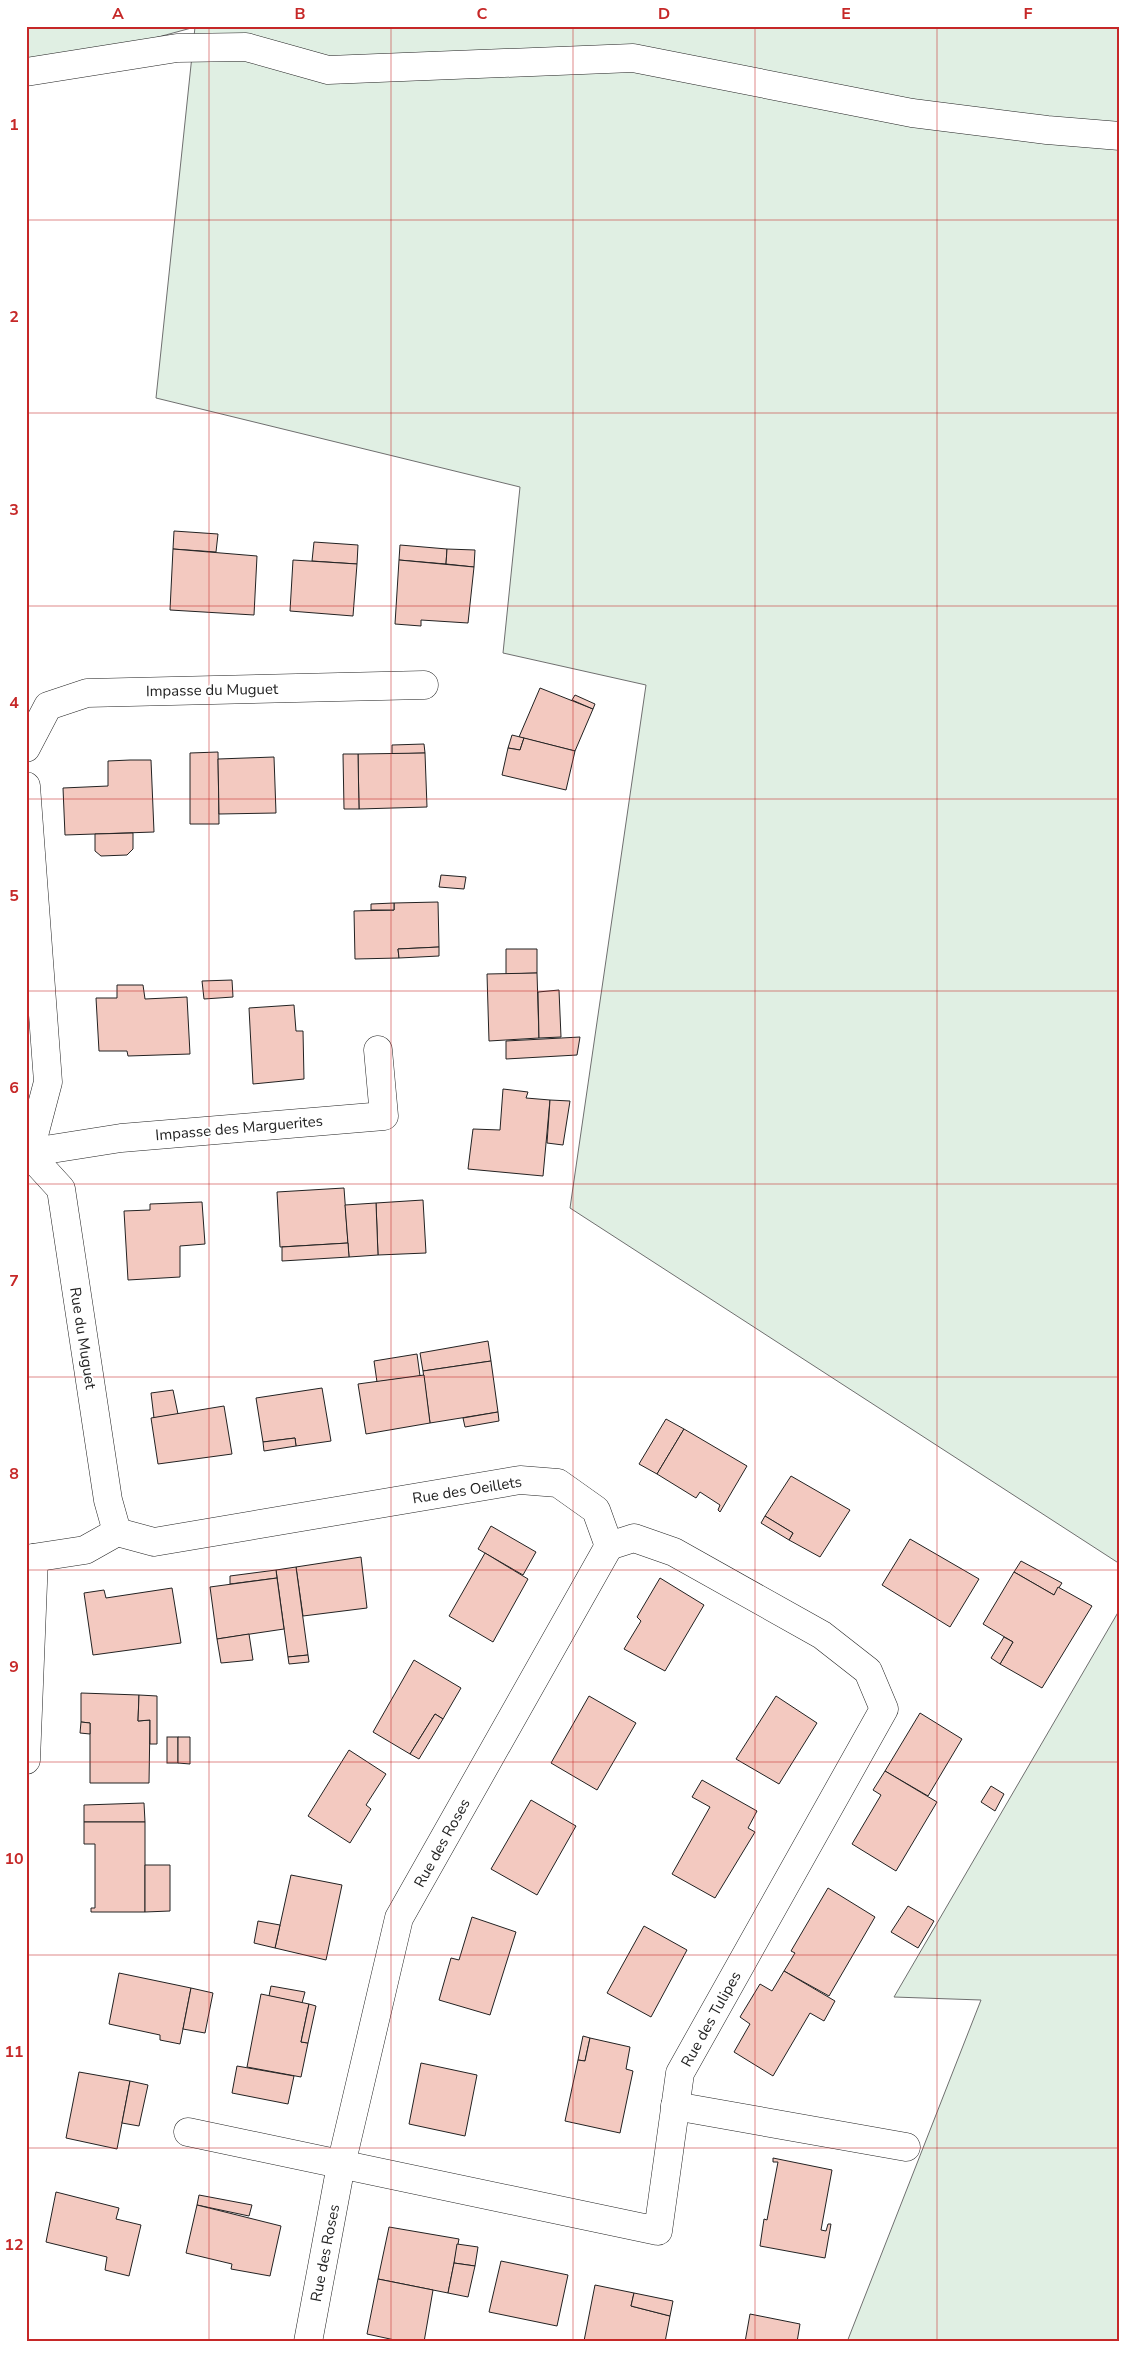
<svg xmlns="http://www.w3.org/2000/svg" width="1146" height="2368" viewBox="0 0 1146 2368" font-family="'Nunito Sans',sans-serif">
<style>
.green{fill:#e0efe3;stroke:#6f6f6f}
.building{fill:#f3c9c0;stroke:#222}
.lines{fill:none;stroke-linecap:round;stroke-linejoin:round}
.minor-casing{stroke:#222;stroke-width:29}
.minor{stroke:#fff;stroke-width:28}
.grid{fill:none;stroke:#c62828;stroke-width:1;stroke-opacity:0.55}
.labels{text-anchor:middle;stroke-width:4;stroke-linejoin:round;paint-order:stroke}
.street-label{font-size:15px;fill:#222;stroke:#fff}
.neatline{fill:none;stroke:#c62828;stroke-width:2}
.grid-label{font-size:16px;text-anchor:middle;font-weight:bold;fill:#c62828}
</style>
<rect width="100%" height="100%" fill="#fff"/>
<g class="green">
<path d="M26,26H1120V1564L570,1208L646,685L503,653L520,487L156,398L195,27L26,73Z"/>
<path d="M1120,1609V2342H847L981,2000L894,1997Z"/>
</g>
<g class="building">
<path d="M174,531L218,534L216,552L173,549Z"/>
<path d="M314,542L358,545L357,564L312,561Z"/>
<path d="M400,545L447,549L446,564L399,560Z"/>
<path d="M173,549L257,556L254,615L170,610Z"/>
<path d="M447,549L475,550L474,567L446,564Z"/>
<path d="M293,560L357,564L353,616L290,611Z"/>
<path d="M399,560L474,567L468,623L421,620V626L395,624Z"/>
<path d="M540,688L593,709L575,751L519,737Z"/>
<path d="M575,695L595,704L593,709L572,700Z"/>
<path d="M512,735L524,738L520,750L508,748Z"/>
<path d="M524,738L575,751L566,790L502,775L508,748L520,750Z"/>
<path d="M424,744L425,753L392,754V745Z"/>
<path d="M218,752L219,824H190V753Z"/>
<path d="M425,753L427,807L359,809L358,754Z"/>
<path d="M343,754H358L359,809H344Z"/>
<path d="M274,757L276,813L219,814L218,759Z"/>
<path d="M130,760H151L154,832L65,835L63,788L108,786V761Z"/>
<path d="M133,833V849L127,855L101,856L95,851V834Z"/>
<path d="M441,875L466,877L464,889L439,887Z"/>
<path d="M438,902L439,947L398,949L399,958L355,959L354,911L394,910V903Z"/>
<path d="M394,903V910H371V904Z"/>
<path d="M439,947V956L399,958L398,949Z"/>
<path d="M506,949H537V973L506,974Z"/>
<path d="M537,973L539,1038L489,1041L487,974Z"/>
<path d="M232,980L233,997L204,999L202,981Z"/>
<path d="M117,985H143L145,999L187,997L190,1054L128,1056L127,1051H99L96,998H117Z"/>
<path d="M559,990L561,1037L539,1038L538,992Z"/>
<path d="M294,1005L296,1031H303L304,1079L253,1084L249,1008Z"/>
<path d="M580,1037L577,1055L506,1059V1041Z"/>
<path d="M503,1089L528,1092L526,1098L550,1100L543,1176L468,1169L473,1129L500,1130Z"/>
<path d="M550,1100L570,1101L563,1145L547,1143Z"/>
<path d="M344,1188L348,1243L280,1247L277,1192Z"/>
<path d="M423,1200L426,1253L378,1255L376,1203Z"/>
<path d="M202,1202L205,1244L180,1246V1277L128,1280L124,1211L150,1210V1204Z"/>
<path d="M376,1203L378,1255L349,1257L345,1205Z"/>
<path d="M348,1243L349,1257L282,1261V1247Z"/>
<path d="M488,1341L491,1361L423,1371L420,1353Z"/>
<path d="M417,1354L420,1376L377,1382L374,1361Z"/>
<path d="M491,1361L498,1412L430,1423L423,1371Z"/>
<path d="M424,1375L430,1423L366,1434L358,1384Z"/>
<path d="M322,1388L331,1441L296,1446L295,1438L263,1442L256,1398Z"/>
<path d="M173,1390L178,1414L154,1418L151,1393Z"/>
<path d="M224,1406L232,1454L158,1464L151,1418Z"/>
<path d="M498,1412L499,1421L465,1427L463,1418Z"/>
<path d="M666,1419L684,1429L657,1474L639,1464Z"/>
<path d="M684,1429L747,1466L720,1512L718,1510L720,1505L700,1492L696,1498L657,1474Z"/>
<path d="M295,1438L296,1446L264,1451L263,1442Z"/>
<path d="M791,1476L850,1510L820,1557L789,1540L793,1533L765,1516Z"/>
<path d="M765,1516L793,1533L789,1540L761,1523Z"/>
<path d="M491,1526L536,1552L523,1575L478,1549Z"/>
<path d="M910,1539L979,1579L950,1627L882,1585Z"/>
<path d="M485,1553L528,1579L493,1642L449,1616Z"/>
<path d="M361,1557L367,1608L303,1616L296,1567Z"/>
<path d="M1021,1561L1062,1583L1054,1595L1014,1572Z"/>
<path d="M296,1567L308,1655L288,1657L276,1570Z"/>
<path d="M276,1570L277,1578L230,1584V1576Z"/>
<path d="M1014,1572L1054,1595L1058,1587L1092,1606L1042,1688L1000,1664L1013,1642L983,1624Z"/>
<path d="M277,1578L284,1629L217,1639L210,1587Z"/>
<path d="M660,1578L704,1605L665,1671L624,1649L641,1621L637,1617Z"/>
<path d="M172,1588L181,1643L93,1655L84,1593L104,1590L106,1598Z"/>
<path d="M249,1634L253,1660L221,1663L217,1639Z"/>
<path d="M1004,1637L1013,1642L1000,1664L991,1658Z"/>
<path d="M308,1655L309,1662L289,1664L288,1657Z"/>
<path d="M414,1660L461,1688L443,1719L435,1714L410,1754L373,1732Z"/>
<path d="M81,1693L139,1695L138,1721L150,1720L149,1783H90V1723L81,1722Z"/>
<path d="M139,1695L157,1696V1744H150V1720L138,1721Z"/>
<path d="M589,1696L636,1723L597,1790L551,1763Z"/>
<path d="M776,1696L817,1723L779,1784L736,1759Z"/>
<path d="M920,1713L962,1739L928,1796L885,1771Z"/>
<path d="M435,1714L443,1719L419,1759L410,1754Z"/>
<path d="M81,1722L90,1723V1734L80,1733Z"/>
<rect x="167" y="1737" width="11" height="26"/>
<path d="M178,1737H190V1764L178,1763Z"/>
<path d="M349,1750L386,1774L366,1805L371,1809L350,1843L308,1816Z"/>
<path d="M885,1771L937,1802L896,1871L852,1844L881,1795L873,1790Z"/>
<path d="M702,1780L757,1811L748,1828L755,1832L715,1898L672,1874L710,1807L692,1797Z"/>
<path d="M991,1786L1004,1794L995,1811L981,1802Z"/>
<path d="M531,1800L576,1826L537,1895L491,1869Z"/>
<path d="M144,1803L145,1822H84V1805Z"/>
<path d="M84,1822H145V1912H91V1908H95V1844H84Z"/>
<path d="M145,1865H170V1911L145,1912Z"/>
<path d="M291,1875L342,1885L326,1960L275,1948Z"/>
<path d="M828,1888L875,1917L829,1996L784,1971L795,1953L791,1951Z"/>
<path d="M908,1906L934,1921L918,1948L891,1932Z"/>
<path d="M472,1917L516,1932L490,2015L439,2000L451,1958L459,1960Z"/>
<path d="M258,1921L280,1925L275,1948L254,1943Z"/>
<path d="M644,1926L687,1950L651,2017L607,1993Z"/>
<path d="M784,1971L835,2001L824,2021L810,2013L773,2076L734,2052L750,2024L740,2017L760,1984L772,1991Z"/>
<path d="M119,1973L191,1988L180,2044L160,2040V2035L109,2024Z"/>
<path d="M271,1986L305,1992L302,2003L269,1996Z"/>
<path d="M191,1988L213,1993L205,2033L183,2029Z"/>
<path d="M261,1994L309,2004L301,2042L308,2043L301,2077L247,2067Z"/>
<path d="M309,2004L316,2006L308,2043L301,2042Z"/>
<path d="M583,2036L590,2038L585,2061L578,2060Z"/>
<path d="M590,2038L630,2047L626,2069L633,2071L620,2133L565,2121L578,2060L585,2061Z"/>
<path d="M421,2063L477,2075L465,2136L409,2124Z"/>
<path d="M237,2066L294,2076L288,2104L232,2093Z"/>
<path d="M79,2072L130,2081L117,2149L66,2138Z"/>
<path d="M130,2081L148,2085L139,2126L122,2123Z"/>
<path d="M773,2158L832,2170L821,2230L826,2231L828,2224H831L825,2258L760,2246L764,2219L767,2220L778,2162H773Z"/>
<path d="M56,2192L119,2208L116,2219L141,2225L129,2276L105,2270L107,2257L46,2242Z"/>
<path d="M199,2195L252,2205L249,2216L197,2205Z"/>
<path d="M197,2205L281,2226L270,2276L231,2269L232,2264L186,2253Z"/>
<path d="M389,2227L459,2239L448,2293L378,2279Z"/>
<path d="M457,2244L478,2247L475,2266L454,2263Z"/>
<path d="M501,2261L568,2275L557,2326L489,2312Z"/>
<path d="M454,2263L475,2266L468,2297L448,2293Z"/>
<path d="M378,2279L433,2290L424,2342H404L367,2334Z"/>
<path d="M595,2285L634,2293L631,2306L670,2316L665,2342L584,2341Z"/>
<path d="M634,2293L673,2301L670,2316L631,2306Z"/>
<path d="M750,2314L800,2324L797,2342H745Z"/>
</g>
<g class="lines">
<defs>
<g id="minor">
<path d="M26,72L177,48L246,47L328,70L633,58L912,113L1047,130L1120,136"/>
<path d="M26,748L48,706L87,693L424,685"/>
<path d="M26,786L48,1082L29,1154"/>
<path d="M26,1153L121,1138L384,1116L378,1050"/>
<path d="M29,1154L61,1189L108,1500L117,1532"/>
<path d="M117,1532L154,1542L520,1480L558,1483L596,1510L609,1546L634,1538L674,1552L822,1635L868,1671L884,1709L680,2073L658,2231L188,2132"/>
<path d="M26,1559L85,1550L117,1532"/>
<path d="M26,1760L34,1558"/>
<path d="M675,2106L906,2147"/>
<path d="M308,2342L341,2165L399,1918L609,1546"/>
</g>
</defs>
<use href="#minor" class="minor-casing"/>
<use href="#minor" class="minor"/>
</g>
<path class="grid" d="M209,26V2342M391,26V2342M573,26V2342M755,26V2342M937,26V2342M26,220H1120M26,413H1120M26,606H1120M26,799H1120M26,991H1120M26,1184H1120M26,1377H1120M26,1570H1120M26,1762H1120M26,1955H1120M26,2148H1120"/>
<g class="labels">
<g class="street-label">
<text transform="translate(212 690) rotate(-1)" y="5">Impasse du Muguet</text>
<text transform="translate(239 1128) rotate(-5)" y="5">Impasse des Marguerites</text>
<text transform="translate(83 1338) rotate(81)" y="5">Rue du Muguet</text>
<text transform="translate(467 1490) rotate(-9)" y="5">Rue des Oeillets</text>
<text transform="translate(442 1843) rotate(-61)" y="5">Rue des Roses</text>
<text transform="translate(711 2019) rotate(-61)" y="5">Rue des Tulipes</text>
<text transform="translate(325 2253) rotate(-79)" y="5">Rue des Roses</text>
</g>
</g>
<rect width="1146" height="2368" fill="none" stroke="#ffffff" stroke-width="55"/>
<rect x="28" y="28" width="1090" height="2312" class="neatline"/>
<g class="grid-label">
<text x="118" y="19">A</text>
<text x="300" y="19">B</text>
<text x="482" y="19">C</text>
<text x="664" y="19">D</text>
<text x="846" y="19">E</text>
<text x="1028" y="19">F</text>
<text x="14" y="130">1</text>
<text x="14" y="322">2</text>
<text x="14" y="515">3</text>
<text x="14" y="708">4</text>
<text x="14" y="901">5</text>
<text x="14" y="1093">6</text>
<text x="14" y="1286">7</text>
<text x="14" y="1479">8</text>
<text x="14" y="1672">9</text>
<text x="14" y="1864">10</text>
<text x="14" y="2057">11</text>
<text x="14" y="2250">12</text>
</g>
</svg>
